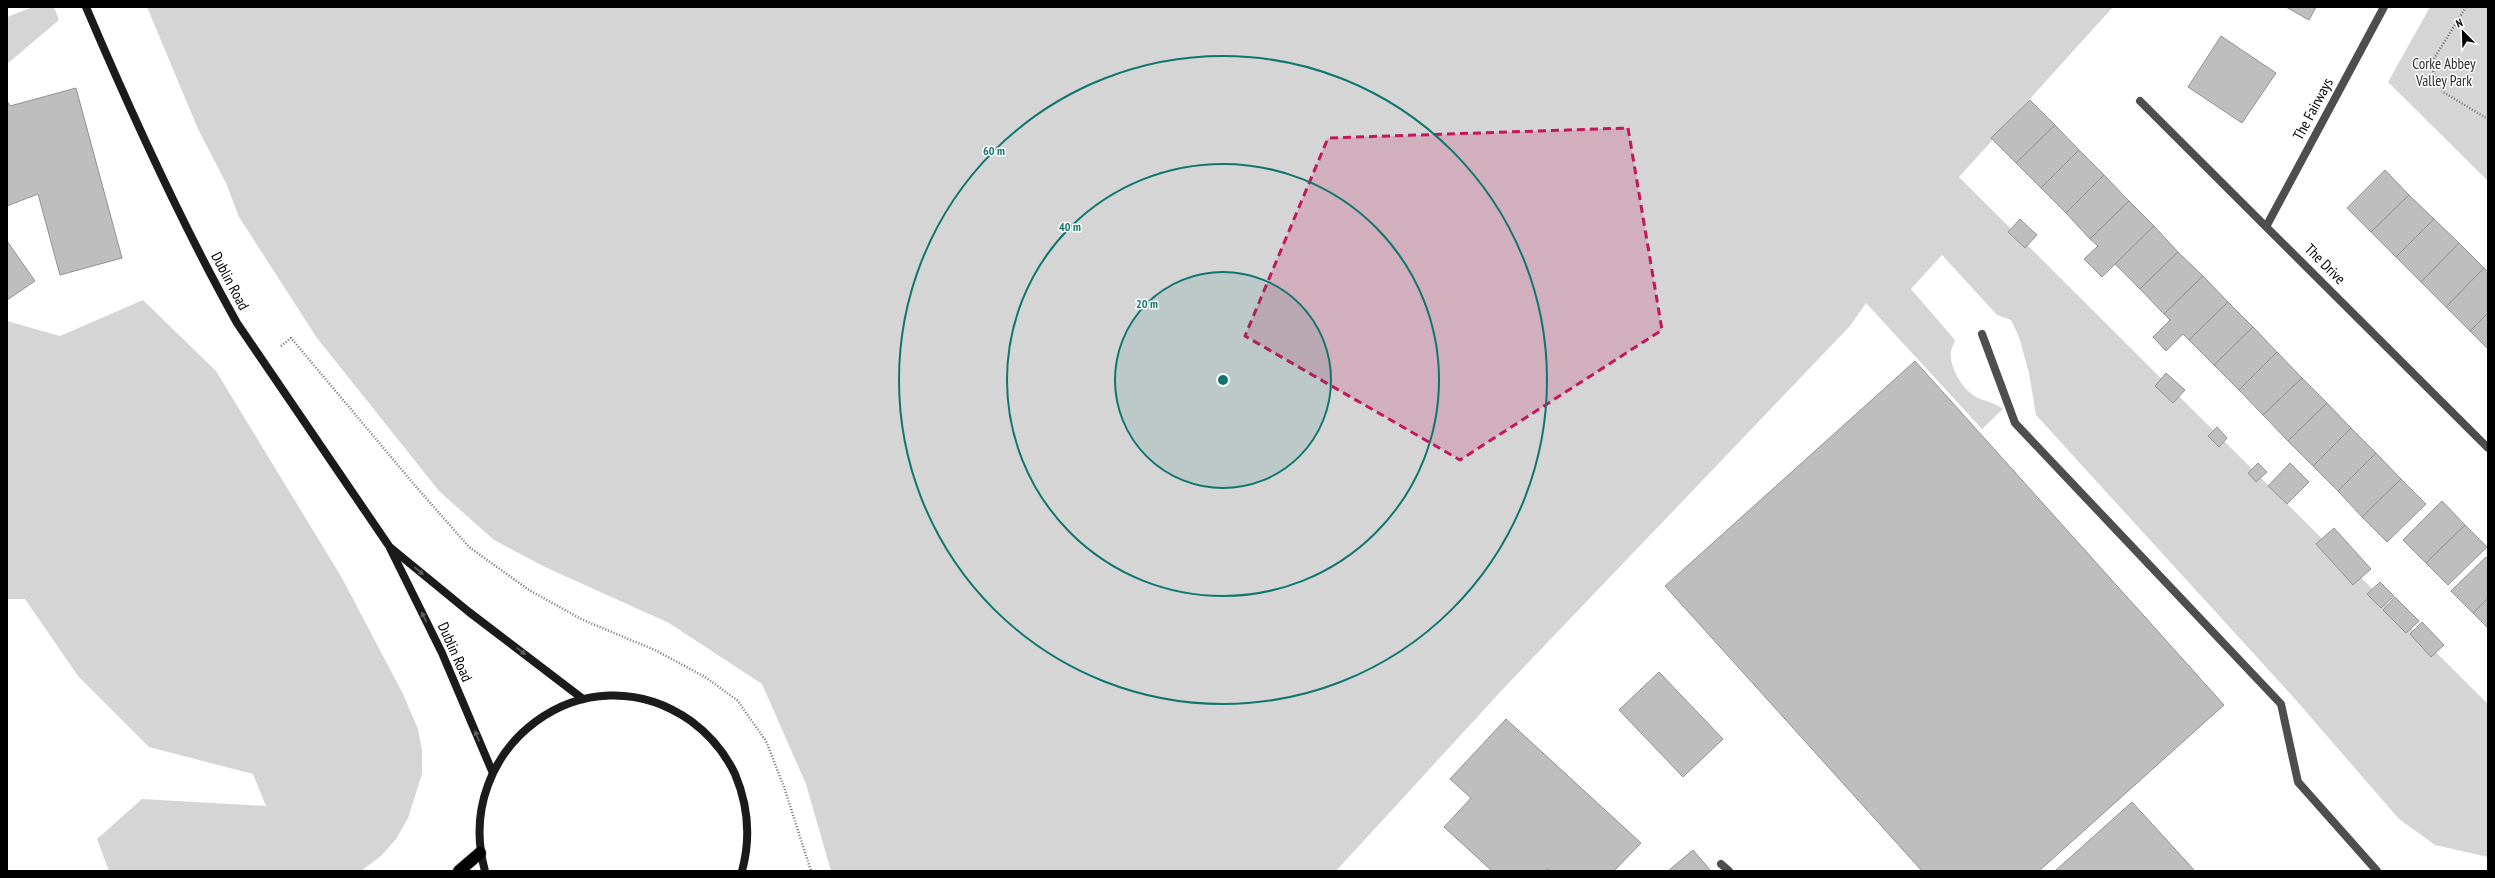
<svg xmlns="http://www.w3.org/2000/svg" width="2495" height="878" viewBox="0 0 2495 878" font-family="'PT Sans Narrow',sans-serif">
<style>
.green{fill:#d5d5d5}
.building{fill:#bebebe;stroke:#929292}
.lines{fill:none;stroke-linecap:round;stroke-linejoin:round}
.highway-casing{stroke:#dbdbdb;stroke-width:14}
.path{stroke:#707070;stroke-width:2.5;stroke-dasharray:1 2;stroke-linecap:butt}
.lane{stroke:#4e4e4e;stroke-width:8}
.street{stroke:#4e4e4e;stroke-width:8}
.secondary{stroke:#1b1b1b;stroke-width:8}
.highway{stroke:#000;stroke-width:12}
.oneway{fill:#5f5f5f}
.marked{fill:#c2185b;fill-opacity:0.2;stroke:#c2185b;stroke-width:3;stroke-dasharray:8 5;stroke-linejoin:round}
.ring{fill:none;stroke:#0f766e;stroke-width:2}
.labels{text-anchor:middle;stroke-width:3;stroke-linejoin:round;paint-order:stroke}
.park-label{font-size:15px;fill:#2c2c2c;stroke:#fff}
.street-label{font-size:15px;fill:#000;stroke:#fff}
.centre{fill:#0f766e;stroke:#fff;stroke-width:2}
.ring-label{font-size:12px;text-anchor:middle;font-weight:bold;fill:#0f766e;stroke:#fff;stroke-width:3;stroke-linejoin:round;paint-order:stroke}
</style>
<rect width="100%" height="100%" fill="#fff"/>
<g class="green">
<path d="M33,7H54L59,20L7,64V17Z"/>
<path d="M147,7H2113L1959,177L2488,704V857L2435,845L2399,819L2295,699L2036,415L2029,373L2019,337L2011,320L1997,315L1942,255L1911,289L1955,340C1954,344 1951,348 1951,352C1949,368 1964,392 1978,398C1988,402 1995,403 2003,409L1982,429L1866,303L1850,326L1503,689L1336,871H831L806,784L762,684L669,623L545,567L494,540L439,491L317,338L239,217L226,183L198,129Z"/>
<path d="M2430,7H2488V181L2388,82Z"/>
<path d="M143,300L216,371L342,578L403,694L418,729L422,751V774L408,818L396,839L381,856L361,871H109L97,839L142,799L266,806L253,774L149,747L78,676L25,599H7V321L60,336Z"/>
</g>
<g class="building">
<path d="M2286,7H2316L2309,20Z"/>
<path d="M2221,36L2276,73L2242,123L2188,87Z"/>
<path d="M76,88L122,258L60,275L38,194L7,206V101L10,106Z"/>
<path d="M2030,100L2055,125L2016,163L1991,138Z"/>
<path d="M2055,125L2079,150L2041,188L2016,163Z"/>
<path d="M2079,150L2104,175L2066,213L2041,188Z"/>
<path d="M2385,170L2409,195L2371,232L2347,208Z"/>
<path d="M2104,175L2129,201L2090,239L2066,213Z"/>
<path d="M2409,195L2434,219L2396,257L2371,232Z"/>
<path d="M2129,201L2154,226L2102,277L2084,259L2098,246L2090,239Z"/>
<path d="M2020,219L2037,235L2025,248L2008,232Z"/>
<path d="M2434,219L2459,243L2421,282L2396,257Z"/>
<path d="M2154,226L2178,252L2140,289L2115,264Z"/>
<path d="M7,241L35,281L7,300Z"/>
<path d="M2459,243L2484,268L2446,307L2421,282Z"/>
<path d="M2178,252L2203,276L2164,314L2140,289Z"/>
<path d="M2484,268L2488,272V313L2470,331L2446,307Z"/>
<path d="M2203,276L2228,302L2189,340L2183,334L2166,351L2153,337L2170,320L2164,314Z"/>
<path d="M2228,302L2253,327L2214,365L2189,340Z"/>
<path d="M2488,313V349L2470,331Z"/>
<path d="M2253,327L2277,352L2239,390L2214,365Z"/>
<path d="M2277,352L2302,378L2263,415L2239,390Z"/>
<path d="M1915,361L2224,705L2039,871H1922L1665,586Z"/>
<path d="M2166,373L2185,390L2173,403L2155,386Z"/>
<path d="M2302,378L2327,403L2288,441L2263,415Z"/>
<path d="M2327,403L2351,428L2313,466L2288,441Z"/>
<path d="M2217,427L2227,438L2219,447L2208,436Z"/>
<path d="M2351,428L2376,453L2338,491L2313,466Z"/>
<path d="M2376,453L2401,479L2362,517L2338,491Z"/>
<path d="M2258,463L2267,472L2256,482L2248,473Z"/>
<path d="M2290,463L2309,482L2287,504L2268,486Z"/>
<path d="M2401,479L2426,504L2387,542L2362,517Z"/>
<path d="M2442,501L2465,525L2426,563L2403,540Z"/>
<path d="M2465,525L2487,547L2448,585L2426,563Z"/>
<path d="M2334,528L2371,569L2353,585L2316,544Z"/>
<path d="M2486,557L2488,559V598L2473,613L2451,591Z"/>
<path d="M2380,582L2394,596L2381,608L2367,594Z"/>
<path d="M2395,597L2419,621L2406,633L2383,610Z"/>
<path d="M2488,598V628L2473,613Z"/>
<path d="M2422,622L2444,645L2431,657L2410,634Z"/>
<path d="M1659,672L1723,739L1683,777L1619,710Z"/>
<path d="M1506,719L1641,843L1614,871H1550L1547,869L1545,871H1492L1444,827L1471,798L1450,779Z"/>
<path d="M2132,802L2195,871H2055Z"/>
<path d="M1693,850L1711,871H1668Z"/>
</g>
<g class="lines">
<defs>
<path id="highway" d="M459,871L480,853"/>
</defs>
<use href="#highway" class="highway-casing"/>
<g class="path">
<path d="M2466,7L2430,65L2443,92L2488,119"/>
<path d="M281,346L291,338L412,482L469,547L529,590L583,620L655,650L705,677L737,700L766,741L784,787L811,871"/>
</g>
<g class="lane">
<path d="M1982,334L2015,423L2281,704L2298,782L2377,871"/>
<path d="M1721,864L1729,871"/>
</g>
<g class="street">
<path d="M2140,101L2488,448"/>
<path d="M2267,225L2384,7"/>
</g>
<g class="secondary">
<path d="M86,7C132,115 180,221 237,323L389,546L442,653L492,771"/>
<path d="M391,548L469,612L583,699"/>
<path d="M485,871C451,748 585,646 691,721C710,735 725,753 735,774C748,805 751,838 742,871"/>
</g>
<use href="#highway" class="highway"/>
</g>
<defs><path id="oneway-solid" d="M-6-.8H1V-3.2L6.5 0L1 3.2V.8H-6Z"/></defs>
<g class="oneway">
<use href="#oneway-solid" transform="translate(419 571) rotate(40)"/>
<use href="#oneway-solid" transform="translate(424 617) rotate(-116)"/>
<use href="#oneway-solid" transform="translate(521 651) rotate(37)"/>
<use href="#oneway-solid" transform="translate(477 736) rotate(-113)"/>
</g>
<path class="marked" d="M1628,128L1662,330L1460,460L1245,336L1328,138Z"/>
<circle cx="1223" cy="380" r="108" fill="#0f766e" fill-opacity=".12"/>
<g class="ring">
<circle cx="1223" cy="380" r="108"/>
<circle cx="1223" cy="380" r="216"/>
<circle cx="1223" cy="380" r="324"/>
</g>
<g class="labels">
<g class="park-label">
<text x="2444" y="69">Corke Abbey<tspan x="2444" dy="17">Valley Park</tspan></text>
</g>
<g class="street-label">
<text transform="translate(2313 109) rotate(-62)" y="5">The Fairways</text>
<text transform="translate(2325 264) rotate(45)" y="5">The Drive</text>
<text transform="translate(230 281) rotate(62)" y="5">Dublin Road</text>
<text transform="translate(455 652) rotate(66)" y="5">Dublin Road</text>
</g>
</g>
<circle cx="1223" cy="380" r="6" class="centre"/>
<g class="ring-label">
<text x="994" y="155">60 m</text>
<text x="1070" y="231">40 m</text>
<text x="1147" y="308">20 m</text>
</g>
<rect width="2495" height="878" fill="none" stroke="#000000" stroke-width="16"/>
<g transform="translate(2463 32) rotate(337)" stroke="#ffffff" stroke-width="3" paint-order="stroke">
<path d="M0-3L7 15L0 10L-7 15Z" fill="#000000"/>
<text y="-6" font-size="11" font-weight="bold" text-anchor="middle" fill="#000000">N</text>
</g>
</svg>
